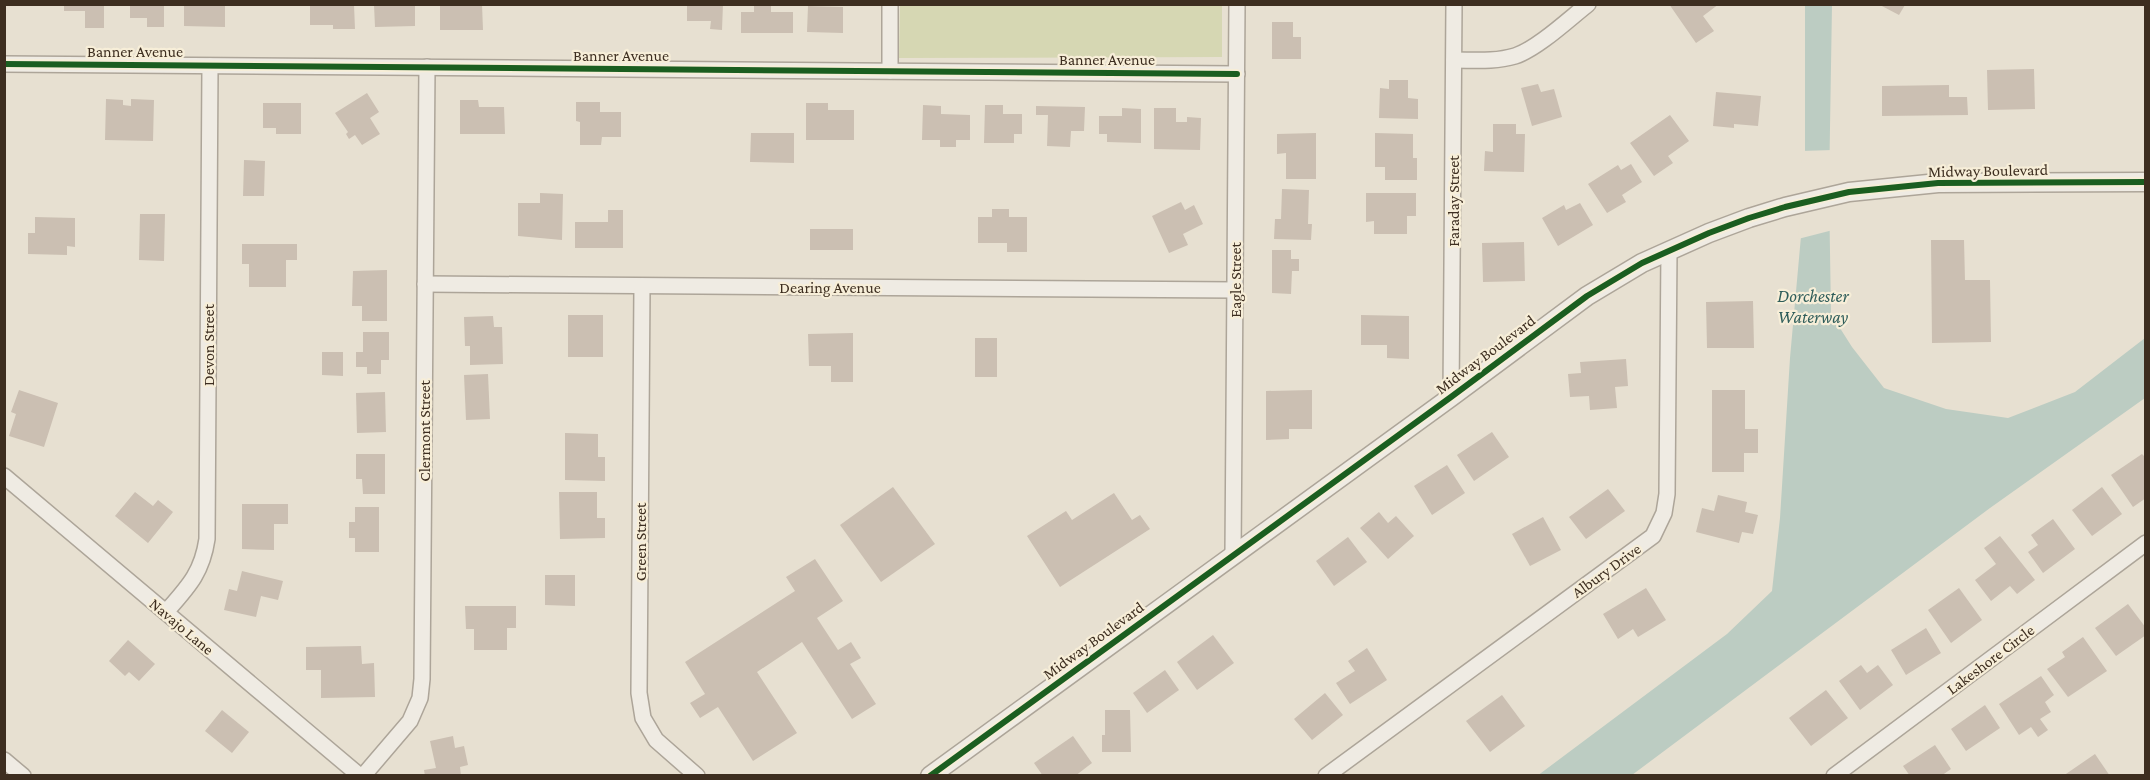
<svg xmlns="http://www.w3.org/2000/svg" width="2150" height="780" viewBox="0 0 2150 780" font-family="'Crimson Pro',serif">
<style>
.green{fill:#d6d7b3}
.water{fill:#bcccc2}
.pier{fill:#e7e0d1}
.building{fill:#cbbfb2}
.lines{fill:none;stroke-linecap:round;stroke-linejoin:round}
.minor-casing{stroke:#ada599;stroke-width:18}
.tertiary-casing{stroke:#ada599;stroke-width:21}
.minor{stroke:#efebe3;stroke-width:15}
.tertiary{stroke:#efebe3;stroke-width:18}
.cycleway-casing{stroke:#f7eed8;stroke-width:10}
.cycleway{stroke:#1b5e20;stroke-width:6}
.labels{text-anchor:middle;stroke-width:4.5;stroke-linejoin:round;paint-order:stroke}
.street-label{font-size:16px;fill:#3d2e20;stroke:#f7eed8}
.water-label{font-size:18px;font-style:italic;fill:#2f5d5a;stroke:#f7eed8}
</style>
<rect width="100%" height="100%" fill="#e7e0d1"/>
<path class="green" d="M900,5H1222V57L899,58Z"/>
<path class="water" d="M1805,5H1832L1829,189L1831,314L1852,347L1884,388L1946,409L2008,418L2075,392L2145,338V398L1990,508L1632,775L1537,776L1727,634L1772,591L1780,518L1790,358L1805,192Z"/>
<path class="pier" d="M1833,150V230L1798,239L1802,192L1801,151Z"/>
<g class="building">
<path d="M64,4H104V28H85V11H64Z"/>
<path d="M130,4H164V27H147V18H130Z"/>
<path d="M184,4H225V27L184,26Z"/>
<path d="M440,4H482L483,30H440Z"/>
<path d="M687,4H723L722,30L710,29L711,21H687Z"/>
<path d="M1669,4H1719L1703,16L1714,31L1696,43Z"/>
<path d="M310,5H354L355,29H333V25H310Z"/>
<path d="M374,5H415V26L375,27Z"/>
<path d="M754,5H771V12H793V33H741V12H754Z"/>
<path d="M1880,5H1905L1899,15Z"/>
<path d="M808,6L843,7V33L807,32Z"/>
<path d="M1272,22H1293V37H1301V59H1272Z"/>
<path d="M2034,69L2035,109L1988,110L1987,70Z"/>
<path d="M1389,80H1408V98L1418,99V119L1379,118L1380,88L1389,89Z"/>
<path d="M1538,84L1541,92L1554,89L1562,117L1532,126L1521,88Z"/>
<path d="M1949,85V97H1967L1968,115L1882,116V86Z"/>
<path d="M1716,92L1761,96L1758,126L1734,124V128L1713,126Z"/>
<path d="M367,93L379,112L370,118L380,134L362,145L355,135L349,139L346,134L348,132L335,113Z"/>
<path d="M106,99L123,100V105L131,106V99L154,100L153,141L105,140Z"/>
<path d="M460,100H478L479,107H504L505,134H460Z"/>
<path d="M576,102H600V112H621V137H602L601,145H580V122L576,121Z"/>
<path d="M263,103H301V134H276V128H263Z"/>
<path d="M806,103H828V110H854V140H806Z"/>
<path d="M923,105L941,106V114L970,115V140H956V147H940V140H922Z"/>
<path d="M985,105H1003V114H1022V134H1014V143H984Z"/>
<path d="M1036,106L1085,107L1084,131H1071L1070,147L1047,146L1048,115H1036Z"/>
<path d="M1122,108L1141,109V143L1107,142V134H1099V116H1122Z"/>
<path d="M1154,108H1176V122H1187V117L1201,118L1200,150L1154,149Z"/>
<path d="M1670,115L1689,141L1668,156L1673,163L1654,176L1630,143Z"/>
<path d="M1493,124H1516V134H1525L1524,172L1484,171L1485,151L1493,152Z"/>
<path d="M751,133H794V163L750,162Z"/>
<path d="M1316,133V179H1286V153L1277,154V134Z"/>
<path d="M1375,133L1413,134V158H1417V180H1385V167H1375Z"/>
<path d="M244,160L265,161L264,196H243Z"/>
<path d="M1631,164L1642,182L1622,195L1626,202L1607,213L1588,184L1618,165L1621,170Z"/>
<path d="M1282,189L1309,190L1308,224H1312L1311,240L1274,239L1275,219H1281Z"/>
<path d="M540,193L563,194L562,240L518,236V203H540Z"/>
<path d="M1366,193H1416V216H1407V234H1374V221L1366,222Z"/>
<path d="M1181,202L1185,210L1194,205L1203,224L1183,234L1188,245L1169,253L1152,216Z"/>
<path d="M1580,203L1593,225L1558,246L1542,218L1564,205L1566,210Z"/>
<path d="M992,209H1009V217H1027V252H1007V243H978V217H992Z"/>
<path d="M608,210H623V248H575V222H608Z"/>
<path d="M140,214H165L164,261L139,260Z"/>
<path d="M35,217L75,218V247L67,246V255L28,254V233H35Z"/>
<rect x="810" y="229" width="43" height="21"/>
<path d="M1931,240H1964L1965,280H1990L1991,342L1932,343Z"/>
<path d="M1524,242L1525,281L1483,282L1482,243Z"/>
<path d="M242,244H297V260H286V287H249V264H242Z"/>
<path d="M1272,250H1291V259H1299V271H1292L1291,294L1272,293Z"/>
<path d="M387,270V321H362V306H352L353,271Z"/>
<path d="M1753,301L1754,348H1707L1706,302Z"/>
<rect x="568" y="315" width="35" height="42"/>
<path d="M1361,315L1409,316V359L1387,358V345H1361Z"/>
<path d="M493,316L494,327H502L503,364L470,365V346H465L464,317Z"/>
<path d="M363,332H389V360H381V374H367V367H356V352H363Z"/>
<path d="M853,333V382H831V366H809L808,334Z"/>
<rect x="975" y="338" width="22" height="39"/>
<path d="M322,352H343V376L322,375Z"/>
<path d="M1626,359L1628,386L1615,387L1617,408L1590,410L1589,396L1570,397L1568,374L1581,373L1580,362Z"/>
<path d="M488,374L490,419L466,420L464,375Z"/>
<path d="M19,390L58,403L44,447L9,436L16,414L11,412Z"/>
<path d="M1312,390V429H1289V439L1266,440V391Z"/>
<path d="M1712,390H1745V429H1758V453H1744V472H1712Z"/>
<path d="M385,392L386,432L357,433L356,393Z"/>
<path d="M1492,432L1509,457L1474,481L1457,455Z"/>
<path d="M565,433L598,434V457H605V481L565,480Z"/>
<path d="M356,454H385V494H363L362,479H356Z"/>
<path d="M2142,454L2146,458V498L2133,507L2111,475Z"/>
<path d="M1447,465L1465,493L1432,515L1414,486Z"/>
<path d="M893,487L935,544L881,582L840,525Z"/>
<path d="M2102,487L2122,514L2092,536L2072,510Z"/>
<path d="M1608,489L1625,511L1586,539L1569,517Z"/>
<path d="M135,492L153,506L158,500L173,512L148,543L115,516Z"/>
<path d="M559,492H597V518H605V538L560,539Z"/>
<path d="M1114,493L1132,520L1140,515L1150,529L1060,587L1027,536L1066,511L1072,520Z"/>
<path d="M1718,495L1747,502L1745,512L1758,515L1753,534L1742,532L1739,543L1696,532L1702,508L1714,511Z"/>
<path d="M242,504H288V524H274V550L242,549Z"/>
<path d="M355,507H379V552H355V538H349V522H355Z"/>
<path d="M1379,512L1388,523L1396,516L1414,536L1388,559L1360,528Z"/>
<path d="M1543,517L1561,550L1530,566L1512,534Z"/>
<path d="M2053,519L2075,549L2043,573L2028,552L2038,545L2031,535Z"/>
<path d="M2000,536L2035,580L2017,594L2010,586L1991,601L1975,580L1996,564L1984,548Z"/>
<path d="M1348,537L1367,562L1334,586L1316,561Z"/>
<path d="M815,559L843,601L817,618L838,650L851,642L861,658L850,664L876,704L852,719L802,642L757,672L797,733L753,761L718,707L700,718L690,703L705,694L685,662L795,591L786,577Z"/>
<path d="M242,571L283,581L278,600L261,596L256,617L224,610L229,589L237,591Z"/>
<path d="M545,575H575V606L545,605Z"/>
<path d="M1646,588L1666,620L1638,637L1633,629L1618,639L1603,614Z"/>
<path d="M1959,588L1982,620L1951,643L1928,610Z"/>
<path d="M2128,604L2146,628V635L2116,656L2095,628Z"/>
<path d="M465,606H516V628H507V650H474V629H466Z"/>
<path d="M1926,628L1941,653L1906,675L1891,650Z"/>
<path d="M1213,635L1234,663L1197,690L1177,662Z"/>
<path d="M2083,637L2107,671L2068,697L2047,669L2065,657L2062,652Z"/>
<path d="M128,640L155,664L139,681L129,672L125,676L109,661Z"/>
<path d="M361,646L362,664L374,663L375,697L321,698V670H306V647Z"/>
<path d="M1367,648L1387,680L1350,704L1336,683L1355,671L1348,661Z"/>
<path d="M1861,665L1867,673L1878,665L1893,685L1860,710L1839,681Z"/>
<path d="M1165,670L1179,690L1147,713L1133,693Z"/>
<path d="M2041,676L2054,695L2045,702L2051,712L2040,719L2048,730L2038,737L2031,727L2019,735L1999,704Z"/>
<path d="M1826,690L1848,718L1811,746L1789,718Z"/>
<path d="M1325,693L1343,715L1312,740L1294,719Z"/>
<path d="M1502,695L1525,726L1490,752L1466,721Z"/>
<path d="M1985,705L2000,728L1966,751L1951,729Z"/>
<path d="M222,710L249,732L232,753L205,731Z"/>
<path d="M1105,710H1130L1131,752H1102V735H1105Z"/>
<path d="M453,736L455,748L464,746L468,765L460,767L461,776H425L424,770L436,768L430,741Z"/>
<path d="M1073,736L1092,763L1075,776H1043L1034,763Z"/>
<path d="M1935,745L1951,769L1941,776H1910L1903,766Z"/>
<path d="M2095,754L2110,776H2063Z"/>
</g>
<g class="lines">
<defs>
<g id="minor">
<path d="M1454,60C1474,60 1495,62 1515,56C1537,49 1569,19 1588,4"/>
<path d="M4,64L1237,74"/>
<path d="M890,71V4"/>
<path d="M425,284L1235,290"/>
<path d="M642,286L639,693L643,718L656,740L697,776"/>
<path d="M1451,397L1454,4"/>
<path d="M4,476L360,776"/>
<path d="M1233,555L1237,4"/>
<path d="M166,612C188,587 202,573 207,539L210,66"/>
<path d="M4,760L23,776"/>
<path d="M363,776L410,721L420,698L422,679L427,67"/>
<path d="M1326,776L1653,536L1664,513L1667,494L1669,250"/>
<path d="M1834,776L2146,543"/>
</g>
<path id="tertiary" d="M930,776L1451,397L1587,296L1642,263L1709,233L1749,218L1785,207L1849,192L1938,183L2146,182"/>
</defs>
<use href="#minor" class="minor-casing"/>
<use href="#tertiary" class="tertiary-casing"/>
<use href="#minor" class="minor"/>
<use href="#tertiary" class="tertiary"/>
<defs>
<g id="cycleway">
<path d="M4,64L1237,74"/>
<path d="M930,776L1451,397L1587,296L1642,263L1709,233L1749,218L1785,207L1849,192L1938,183L2146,182"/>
</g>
</defs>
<use href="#cycleway" class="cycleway-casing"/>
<use href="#cycleway" class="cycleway"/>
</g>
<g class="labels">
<g class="street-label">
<text x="135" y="57">Banner Avenue</text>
<text x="621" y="61">Banner Avenue</text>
<text x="1107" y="65">Banner Avenue</text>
<text transform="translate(1988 170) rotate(-1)" y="6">Midway Boulevard</text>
<text transform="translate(1453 201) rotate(-90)" y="6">Faraday Street</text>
<text transform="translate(1235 280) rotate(-90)" y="6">Eagle Street</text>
<text x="830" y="293">Dearing Avenue</text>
<text transform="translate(208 345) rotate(-90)" y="6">Devon Street</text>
<text transform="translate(1485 354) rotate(-37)" y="6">Midway Boulevard</text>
<text transform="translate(424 431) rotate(-90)" y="6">Clermont Street</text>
<text transform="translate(640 542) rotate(-90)" y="6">Green Street</text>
<text transform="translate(1606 570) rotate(-36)" y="6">Albury Drive</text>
<text transform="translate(182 626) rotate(40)" y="6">Navajo Lane</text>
<text transform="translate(1093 640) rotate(-36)" y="6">Midway Boulevard</text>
<text transform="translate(1990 659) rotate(-37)" y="6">Lakeshore Circle</text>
</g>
<g class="water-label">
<text x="1813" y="302">Dorchester<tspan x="1813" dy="21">Waterway</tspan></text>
</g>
</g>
<rect width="2150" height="780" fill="none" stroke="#3d2e20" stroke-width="12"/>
</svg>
